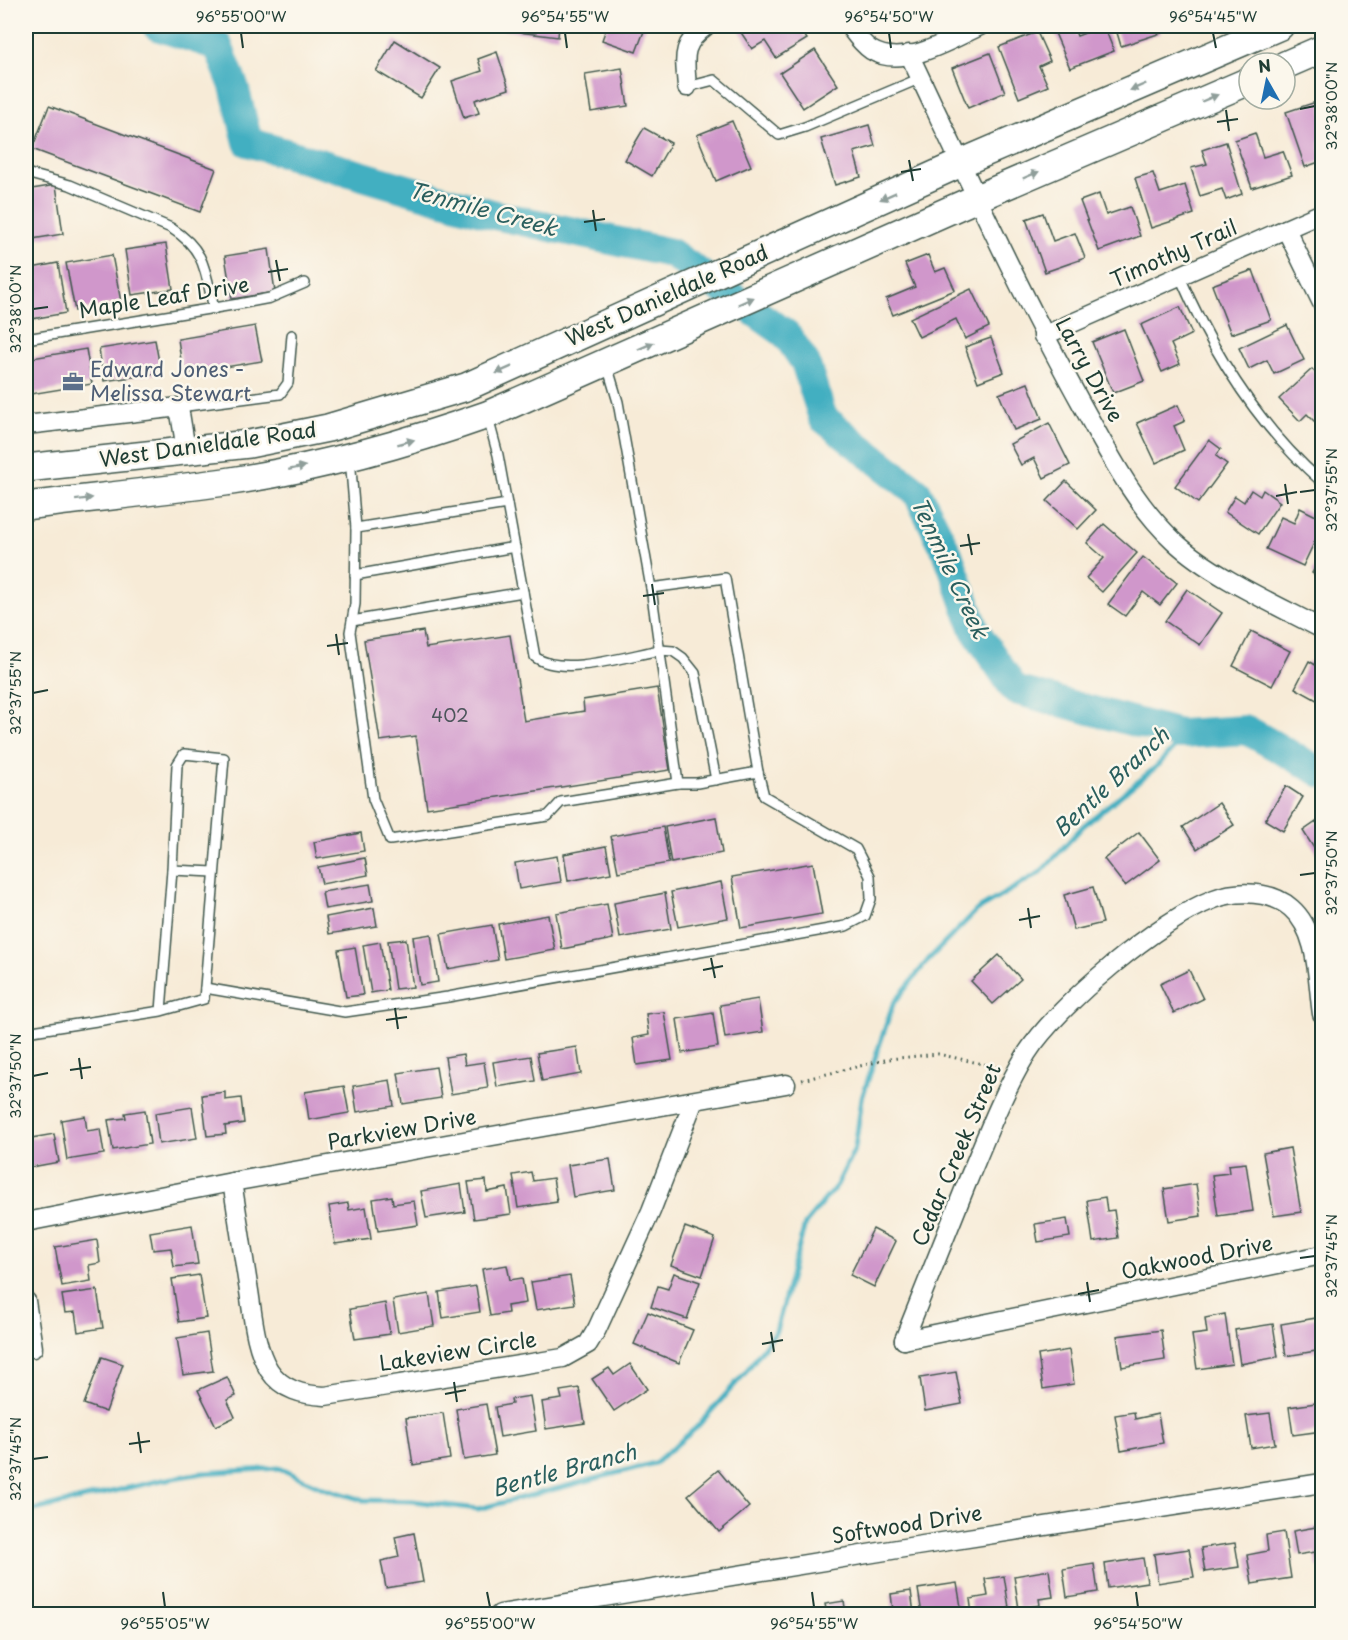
<svg xmlns="http://www.w3.org/2000/svg" width="1348" height="1640" viewBox="0 0 1348 1640" font-family="'Playpen Sans',sans-serif">
<style>
.lines{fill:none;stroke-linecap:round;stroke-linejoin:round}
.stream{stroke:#43afc1;stroke-width:5}
.river{stroke:#43afc1;stroke-width:30}
.building{fill:#d097cb}
.service-casing{stroke:#3f574c;stroke-width:12}
.minor-casing{stroke:#3f574c;stroke-width:21}
.secondary-casing{stroke:#3f574c;stroke-width:30}
.path{stroke:#3f574c;stroke-width:3;stroke-dasharray:1.5 4.5;stroke-linecap:butt}
.service{stroke:#fff;stroke-width:9}
.minor{stroke:#fff;stroke-width:18}
.secondary{stroke:#fff;stroke-width:27}
.oneway{fill:#8f9e9a}
.ticks{fill:none;stroke:#1f3d34;stroke-width:2}
.labels{text-anchor:middle;stroke-width:5;stroke-linejoin:round;paint-order:stroke}
.number-label{font-size:18px;fill:#4b545a}
.street-label{font-size:21px;fill:#1f3d34;stroke:#fbf7ec}
.service-label{font-size:21px;fill:#4e5e75;stroke:#fbf7ec;text-anchor:start}
.water-label{font-size:22px;font-style:italic;fill:#2a5f5e;stroke:#fbf7ec}
.neatline{fill:none;stroke:#1f3d34;stroke-width:2}
.ticks-label{font-size:15px;text-anchor:middle;fill:#1f3d34}
</style>
<rect width="100%" height="100%" fill="#fbf7ec"/>
<filter id="ink" filterUnits="userSpaceOnUse"><feTurbulence type="fractalNoise" baseFrequency=".0167" numOctaves="2"/><feDisplacementMap in="SourceGraphic" scale="12" xChannelSelector="R" yChannelSelector="G"/><feConvolveMatrix kernelMatrix="1 2 1 2 8 2 1 2 1" color-interpolation-filters="sRGB"/></filter>
<filter id="wash" filterUnits="userSpaceOnUse"><feTurbulence type="fractalNoise" baseFrequency=".008" numOctaves="4" result="noise"/><feDisplacementMap in="SourceGraphic" scale="24" xChannelSelector="R" yChannelSelector="G"/><feGaussianBlur stdDeviation="1.35" result="paint"/><feColorMatrix in="noise" values="0 0 0 0 0 0 0 0 0 0 0 0 0 0 0 0 0 1.4 0 .05"/><feComposite in="paint" operator="in"/></filter>
<g filter="url(#wash)">
<rect width="100%" height="100%" fill="#f7ebd7"/>
<g class="lines">
<path class="stream" d="M26,1512L162,1480L202,1473L279,1468L323,1488L363,1500L413,1501L478,1509L655,1463L696,1428L745,1373L776,1331L805,1224L837,1185L855,1148L862,1098L893,1004L929,959L977,910L1041,872L1083,826L1156,767L1187,734"/>
<path class="river" d="M157,26L218,46L234,86L248,142L495,215L671,253L786,334L805,362L823,418L917,492L948,554L975,630L1015,690L1180,734L1247,730L1322,773"/>
</g>
<g id="blocks">
<g class="building">
<path d="M504,26H559L558,37L503,30Z"/>
<path d="M607,26H646L636,52L602,40Z"/>
<path d="M749,26H798L807,39L776,58L765,41L752,49L740,31Z"/>
<path d="M1052,26H1073L1077,36L1104,26L1114,51L1070,68Z"/>
<path d="M1115,26H1158L1161,33L1121,46Z"/>
<path d="M1037,32L1050,61L1039,66L1048,86L1019,98L999,47Z"/>
<path d="M395,40L440,68L421,98L376,71Z"/>
<path d="M815,50L838,85L803,108L780,73Z"/>
<path d="M497,52L509,89L475,100L479,113L464,118L452,81L482,71L478,59Z"/>
<path d="M990,53L1005,92L968,108L952,68Z"/>
<path d="M622,68L628,106L591,112L585,74Z"/>
<path d="M1322,100V139L1319,140L1322,161L1305,167L1286,112Z"/>
<path d="M49,106L216,169L200,212L32,149Z"/>
<path d="M732,121L751,166L716,181L697,135Z"/>
<path d="M869,125L875,146L854,152L861,177L835,185L821,139Z"/>
<path d="M644,128L671,143L652,176L625,160Z"/>
<path d="M1255,133L1263,157L1283,151L1292,175L1252,188L1235,140Z"/>
<path d="M1226,142L1242,194L1226,200L1222,189L1200,196L1191,168L1207,164L1202,150Z"/>
<path d="M1153,173L1160,193L1185,185L1194,214L1151,228L1135,178Z"/>
<path d="M56,185L63,234L26,240V190Z"/>
<path d="M1099,194L1106,215L1130,207L1140,236L1099,251L1080,201Z"/>
<path d="M1043,213L1053,241L1075,233L1085,258L1045,272L1026,219Z"/>
<path d="M166,244L173,289L132,295L125,250Z"/>
<path d="M269,249L275,292L232,299L225,256Z"/>
<path d="M112,255L121,302L75,311L66,263Z"/>
<path d="M928,255L935,272L945,268L955,290L893,315L886,299L915,287L905,264Z"/>
<path d="M58,263L66,313L26,320V269Z"/>
<path d="M1253,270L1271,320L1231,334L1212,285Z"/>
<path d="M971,289L989,327L965,339L956,319L919,337L910,318Z"/>
<path d="M1180,307L1192,334L1171,344L1180,364L1162,372L1141,325Z"/>
<path d="M1287,325L1304,360L1274,374L1267,360L1249,369L1239,348Z"/>
<path d="M255,326L262,361L183,374L178,339Z"/>
<path d="M1124,329L1144,381L1113,393L1092,342Z"/>
<path d="M991,338L1004,372L978,382L965,347Z"/>
<path d="M155,340L161,373L104,381L99,349Z"/>
<path d="M86,349L92,384L31,394L26,359Z"/>
<path d="M1312,369L1322,380V419L1317,424L1307,414L1300,421L1279,399Z"/>
<path d="M1028,383L1042,419L1014,430L999,394Z"/>
<path d="M1178,405L1185,421L1174,426L1184,450L1156,463L1137,423Z"/>
<path d="M1049,423L1070,465L1044,478L1034,458L1021,465L1010,444Z"/>
<path d="M1209,440L1221,449L1216,456L1227,464L1198,503L1175,486Z"/>
<path d="M1066,481L1096,510L1078,529L1047,501Z"/>
<path d="M1251,490L1260,496L1263,490L1280,502L1258,534L1225,512L1235,496L1244,502Z"/>
<path d="M1300,508L1322,519V526L1303,566L1266,549L1281,517L1294,523Z"/>
<path d="M1104,524L1137,553L1102,592L1086,578L1104,558L1087,543Z"/>
<path d="M1322,555V579L1312,573Z"/>
<path d="M1143,557L1177,583L1160,605L1143,592L1125,616L1108,604Z"/>
<path d="M1187,589L1222,613L1200,645L1165,621Z"/>
<path d="M423,631L426,648L510,635L524,721L584,711L583,700L657,688L670,770L427,808L416,736L380,741L364,640Z"/>
<path d="M1251,631L1290,651L1272,686L1233,666Z"/>
<path d="M1309,661L1322,669V703L1295,688Z"/>
<path d="M1286,786L1303,797L1283,831L1265,820Z"/>
<path d="M1219,803L1234,825L1197,849L1183,827Z"/>
<path d="M716,817L722,853L671,863L665,827Z"/>
<path d="M1322,818V853L1319,856L1303,831Z"/>
<path d="M663,827L669,863L618,872L611,836Z"/>
<path d="M1139,832L1160,860L1125,886L1104,859Z"/>
<path d="M361,833L364,851L317,859L314,842Z"/>
<path d="M606,846L611,873L568,881L564,854Z"/>
<path d="M557,856L561,882L519,889L515,863Z"/>
<path d="M365,858L368,875L322,884L318,867Z"/>
<path d="M813,863L822,914L741,928L732,877Z"/>
<path d="M721,882L728,918L678,927L671,892Z"/>
<path d="M370,884L373,901L325,909L322,892Z"/>
<path d="M1093,887L1103,923L1074,930L1064,895Z"/>
<path d="M665,893L671,929L620,938L614,903Z"/>
<path d="M607,904L613,939L562,949L556,913Z"/>
<path d="M374,908L377,926L329,934L326,917Z"/>
<path d="M548,915L555,950L504,959L498,924Z"/>
<path d="M492,925L498,960L448,969L441,934Z"/>
<path d="M431,934L438,982L420,985L413,937Z"/>
<path d="M406,939L413,987L395,989L388,941Z"/>
<path d="M380,942L388,990L371,993L363,945Z"/>
<path d="M355,947L363,995L346,997L338,950Z"/>
<path d="M999,955L1021,979L993,1004L971,981Z"/>
<path d="M1189,970L1203,999L1174,1013L1160,984Z"/>
<path d="M758,999L763,1032L725,1038L720,1005Z"/>
<path d="M664,1012L672,1060L637,1065L633,1038L649,1035L646,1014Z"/>
<path d="M713,1013L718,1047L682,1053L677,1019Z"/>
<path d="M577,1047L581,1074L542,1081L537,1053Z"/>
<path d="M463,1054L465,1065L484,1062L488,1088L451,1094L445,1057Z"/>
<path d="M531,1056L535,1081L497,1087L493,1062Z"/>
<path d="M436,1067L441,1098L403,1104L398,1073Z"/>
<path d="M390,1080L394,1106L357,1112L353,1086Z"/>
<path d="M344,1086L349,1113L309,1120L305,1092Z"/>
<path d="M225,1092V1100L241,1098L244,1123L225,1126L226,1134L207,1136L202,1095Z"/>
<path d="M192,1107L197,1138L159,1144L155,1113Z"/>
<path d="M145,1110L150,1144L113,1150L108,1120L126,1118L125,1113Z"/>
<path d="M85,1116L87,1131L100,1129L104,1154L67,1160L61,1120Z"/>
<path d="M54,1134L59,1162L26,1168V1139Z"/>
<path d="M1290,1148L1301,1212L1274,1216L1263,1153Z"/>
<path d="M610,1159L615,1190L573,1197L568,1165Z"/>
<path d="M1246,1163L1253,1211L1218,1216L1212,1175L1229,1173L1228,1165Z"/>
<path d="M531,1172L533,1181L553,1178L557,1202L518,1208L513,1175Z"/>
<path d="M486,1180L487,1192L507,1188L511,1214L474,1219L468,1182Z"/>
<path d="M461,1184L465,1212L426,1218L421,1191Z"/>
<path d="M1196,1184L1201,1216L1169,1221L1164,1189Z"/>
<path d="M392,1196L393,1204L414,1201L418,1225L378,1231L373,1199Z"/>
<path d="M1105,1197L1107,1211L1114,1210L1118,1238L1093,1242L1087,1200Z"/>
<path d="M348,1203L349,1210L366,1207L371,1239L335,1244L329,1206Z"/>
<path d="M1067,1219L1070,1237L1038,1242L1035,1224Z"/>
<path d="M192,1225L198,1264L174,1267L171,1248L153,1250L150,1232Z"/>
<path d="M685,1227L715,1238L702,1276L671,1265Z"/>
<path d="M873,1229L896,1241L874,1287L850,1275Z"/>
<path d="M97,1240L100,1263L89,1265L91,1281L62,1286L55,1247Z"/>
<path d="M507,1265L510,1280L522,1278L526,1303L507,1306L508,1313L490,1316L482,1269Z"/>
<path d="M674,1273L700,1282L687,1319L651,1307L658,1286L668,1289Z"/>
<path d="M199,1275L206,1318L179,1322L172,1279Z"/>
<path d="M570,1276L575,1304L536,1310L531,1282Z"/>
<path d="M476,1286L480,1312L443,1318L439,1292Z"/>
<path d="M97,1290L103,1328L78,1332L75,1312L65,1313L62,1295Z"/>
<path d="M429,1294L434,1326L398,1332L393,1300Z"/>
<path d="M385,1303L390,1334L355,1339L350,1309Z"/>
<path d="M648,1312L693,1330L679,1363L634,1344Z"/>
<path d="M1225,1314L1232,1364L1197,1369L1192,1335L1207,1333L1205,1318Z"/>
<path d="M1322,1317V1350L1286,1356L1281,1324Z"/>
<path d="M1273,1324L1278,1357L1240,1364L1235,1330Z"/>
<path d="M1161,1330L1165,1360L1122,1367L1117,1336Z"/>
<path d="M207,1333L213,1371L183,1375L177,1338Z"/>
<path d="M1069,1350L1074,1384L1043,1389L1038,1355Z"/>
<path d="M102,1357L123,1364L106,1412L84,1404Z"/>
<path d="M630,1364L647,1389L614,1411L592,1379L609,1368L614,1375Z"/>
<path d="M956,1372L962,1404L925,1411L920,1378Z"/>
<path d="M227,1377L236,1396L227,1400L235,1417L216,1426L198,1390Z"/>
<path d="M579,1388L585,1423L546,1429L542,1402L562,1399L560,1391Z"/>
<path d="M530,1396L536,1431L500,1437L495,1407L512,1404L511,1399Z"/>
<path d="M1322,1402V1431L1293,1435L1289,1407Z"/>
<path d="M486,1404L495,1455L464,1460L456,1409Z"/>
<path d="M1134,1412L1135,1419L1158,1414L1163,1443L1121,1451L1115,1415Z"/>
<path d="M443,1413L450,1459L413,1465L406,1418Z"/>
<path d="M1270,1413L1275,1444L1251,1448L1246,1416Z"/>
<path d="M718,1470L749,1507L719,1532L688,1495Z"/>
<path d="M1322,1526V1567H1317L1315,1552L1297,1555L1293,1531Z"/>
<path d="M1284,1532L1291,1578L1252,1584L1247,1555L1268,1551L1266,1535Z"/>
<path d="M414,1533L423,1582L386,1588L381,1561L399,1557L395,1537Z"/>
<path d="M1235,1543L1239,1567L1205,1572L1201,1548Z"/>
<path d="M1189,1549L1194,1577L1158,1583L1154,1554Z"/>
<path d="M1143,1558L1147,1582L1108,1588L1105,1564Z"/>
<path d="M1094,1564L1098,1592L1067,1597L1063,1569Z"/>
<path d="M1049,1570L1053,1597L1039,1599L1040,1605L1019,1609L1014,1576Z"/>
<path d="M1004,1576L1010,1614H972L970,1599L988,1596L985,1579Z"/>
<path d="M957,1583L962,1613L922,1614L918,1589Z"/>
<path d="M911,1591L914,1614H881L893,1611L891,1594Z"/>
<path d="M844,1601L846,1614H827L825,1604Z"/>
</g>
</g>
</g>
<g filter="url(#ink)">
<use href="#blocks" fill-opacity="0" stroke="#3f574c" stroke-width="1.5"/>
<g class="lines">
<defs>
<g id="service">
<path d="M687,87L714,80L779,135L805,127L921,78"/>
<path d="M26,173L70,185L171,228C206,250 205,271 214,309"/>
<path d="M1180,277C1213,353 1259,427 1322,482"/>
<path d="M26,339L239,304L270,298L305,283"/>
<path d="M179,407L280,394L288,383L292,335"/>
<path d="M488,418L498,455L535,657C562,677 627,656 660,650L673,651L683,658L695,673L716,780"/>
<path d="M350,458L356,528L355,604L350,632L373,799L390,840L548,816L561,802L678,783L651,588L618,402L607,365"/>
<path d="M356,528L507,504"/>
<path d="M355,575L515,547"/>
<path d="M651,588L725,578L758,772L697,783H678"/>
<path d="M352,621L523,592"/>
<path d="M172,870L214,872"/>
<path d="M205,988L345,1012L448,997L846,926L865,916L871,899L870,876L856,849L764,796L758,772"/>
<path d="M26,1032L161,1011L204,999L224,758L184,754L177,765L172,870L161,1011"/>
</g>
<g id="minor">
<path d="M849,26C855,34 862,44 871,50C903,70 951,39 980,26"/>
<path d="M909,54C965,172 1019,291 1082,405C1108,452 1134,504 1174,541C1211,576 1277,605 1322,629"/>
<path d="M687,87C685,58 680,45 706,26"/>
<path d="M1286,229L1322,303"/>
<path d="M1043,336L1322,213"/>
<path d="M26,425L179,407L186,450"/>
<path d="M232,1182C238,1218 243,1254 249,1291C253,1317 255,1347 269,1370C282,1390 303,1395 325,1396L563,1358L588,1344L597,1329L651,1211L693,1103"/>
<path d="M26,1222L232,1182L786,1084"/>
<path d="M26,1301L33,1348"/>
<path d="M904,1340C925,1288 946,1236 966,1185C985,1140 1002,1094 1027,1053C1058,1005 1160,919 1214,899C1238,890 1272,891 1291,908C1319,932 1317,981 1322,1014"/>
<path d="M904,1340L1322,1255"/>
<path d="M500,1614L910,1547L1322,1483"/>
</g>
<g id="secondary">
<path d="M1285,65L1322,49"/>
<path d="M26,468L249,444L328,428L466,387L961,163L1280,26"/>
<path d="M26,506C92,498 159,491 225,482C314,469 402,445 487,415L977,198L1249,81"/>
</g>
</defs>
<use href="#service" class="service-casing"/>
<use href="#minor" class="minor-casing"/>
<use href="#secondary" class="secondary-casing"/>
<path class="path" d="M802,1080L889,1059L938,1054L1001,1068"/>
<use href="#service" class="service"/>
<use href="#minor" class="minor"/>
<use href="#secondary" class="secondary"/>
</g>
<defs><path id="oneway-solid" d="M-6-.8H1V-3.2L6.5 0L1 3.2V.8H-6Z" transform="scale(1.5)"/></defs>
<g class="oneway">
<use href="#oneway-solid" transform="translate(1138 87) rotate(157)"/>
<use href="#oneway-solid" transform="translate(1210 98) rotate(-23)"/>
<use href="#oneway-solid" transform="translate(1031 175) rotate(-23)"/>
<use href="#oneway-solid" transform="translate(888 196) rotate(156)"/>
<use href="#oneway-solid" transform="translate(746 301) rotate(-24)"/>
<use href="#oneway-solid" transform="translate(646 346) rotate(-24)"/>
<use href="#oneway-solid" transform="translate(504 370) rotate(156)"/>
<use href="#oneway-solid" transform="translate(406 442) rotate(-15)"/>
<use href="#oneway-solid" transform="translate(297 468) rotate(-12)"/>
<use href="#oneway-solid" transform="translate(84 499) rotate(-7)"/>
</g>
</g>
<path class="ticks" d="M241,33L243,48M565,33L567,48M889,33L891,48M1213,33L1216,48M1300,109L1315,106M1226,110L1229,131M1217,122L1238,119M909,160L913,181M901,172L921,169M593,210L596,231M584,222L605,219M276,260L280,281M268,272L288,269M33,309L48,307M1285,484L1288,504M1300,492L1315,490M1276,496L1297,492M968,534L972,555M960,546L980,543M652,584L655,605M643,596L664,593M336,634L339,655M327,646L348,643M33,693L48,690M1300,875L1315,873M1028,908L1031,928M1019,920L1040,916M711,958L715,978M703,970L723,966M395,1008L398,1029M386,1020L407,1017M79,1058L82,1079M70,1070L91,1067M33,1076L48,1073M1300,1258L1315,1256M1087,1282L1090,1302M1078,1294L1099,1290M771,1332L774,1352M762,1344L783,1340M454,1382L457,1402M445,1394L466,1390M138,1432L141,1453M129,1444L150,1441M33,1459L48,1457M163,1592L165,1607M487,1592L490,1607M812,1592L814,1607M1136,1592L1138,1607"/>
<defs>
<symbol id="office-bare" viewBox="-9 -9 18 18"><path d="M-6-3h4V-5.5h4V-3h4V5H-6ZM-1-4.5V-3h2v-1.5ZM-6 0V1H6V0Z" fill="#5c6f8a" stroke="#fbf7ec" stroke-width="2.5" paint-order="stroke"/></symbol>
</defs>
<g fill-rule="evenodd">
<use href="#office-bare" x="58" y="367" width="30" height="30"/>
</g>
<g class="labels">
<g class="number-label">
<text x="450" y="722">402</text>
</g>
<g class="street-label">
<text transform="translate(1174 254) rotate(-24)" y="7">Timothy Trail</text>
<text transform="translate(667 296) rotate(-24)" y="7">West Danieldale Road</text>
<text transform="translate(164 298) rotate(-9)" y="7">Maple Leaf Drive</text>
<text transform="translate(1089 370) rotate(61)" y="7">Larry Drive</text>
<text transform="translate(208 445) rotate(-8)" y="7">West Danieldale Road</text>
<text transform="translate(402 1130) rotate(-10)" y="7">Parkview Drive</text>
<text transform="translate(957 1155) rotate(-67)" y="7">Cedar Creek Street</text>
<text transform="translate(1197 1258) rotate(-11)" y="7">Oakwood Drive</text>
<text transform="translate(458 1352) rotate(-9)" y="7">Lakeview Circle</text>
<text transform="translate(907 1525) rotate(-9)" y="7">Softwood Drive</text>
</g>
<g class="service-label">
<text x="90" y="377">Edward Jones -<tspan x="90" dy="24">Melissa Stewart</tspan></text>
</g>
<g class="water-label">
<text transform="translate(483 209) rotate(15)" y="8">Tenmile Creek</text>
<text transform="translate(950 568) rotate(65)" y="8">Tenmile Creek</text>
<text transform="translate(1111 782) rotate(-43)" y="8">Bentle Branch</text>
<text transform="translate(564 1470) rotate(-15)" y="8">Bentle Branch</text>
</g>
</g>
<rect width="1348" height="1640" fill="none" stroke="#fbf7ec" stroke-width="66"/>
<g transform="translate(1267 81) rotate(351)"><circle r="28" fill="#fbf7ec" stroke="#a3ada2" stroke-width="1.5"/>
<path d="M0-4.5L10 22L0 15L-10 22Z" fill="#1f6fb2"/>
<text y="-9" font-size="16" font-weight="bold" text-anchor="middle" fill="#1f3d34">N</text>
</g>
<rect x="33" y="33" width="1282" height="1574" class="neatline"/>
<g class="ticks-label">
<text x="241" y="22">96°55'00"W</text>
<text x="565" y="22">96°54'55"W</text>
<text x="889" y="22">96°54'50"W</text>
<text x="1213" y="22">96°54'45"W</text>
<text transform="translate(1332 106) rotate(-90)" y="5">32°38'00"N</text>
<text transform="translate(16 309) rotate(-90)" y="5">32°38'00"N</text>
<text transform="translate(1332 490) rotate(-90)" y="5">32°37'55"N</text>
<text transform="translate(16 693) rotate(-90)" y="5">32°37'55"N</text>
<text transform="translate(1332 873) rotate(-90)" y="5">32°37'50"N</text>
<text transform="translate(16 1076) rotate(-90)" y="5">32°37'50"N</text>
<text transform="translate(1332 1256) rotate(-90)" y="5">32°37'45"N</text>
<text transform="translate(16 1459) rotate(-90)" y="5">32°37'45"N</text>
<text x="165" y="1629">96°55'05"W</text>
<text x="490" y="1629">96°55'00"W</text>
<text x="814" y="1629">96°54'55"W</text>
<text x="1138" y="1629">96°54'50"W</text>
</g>
</svg>
